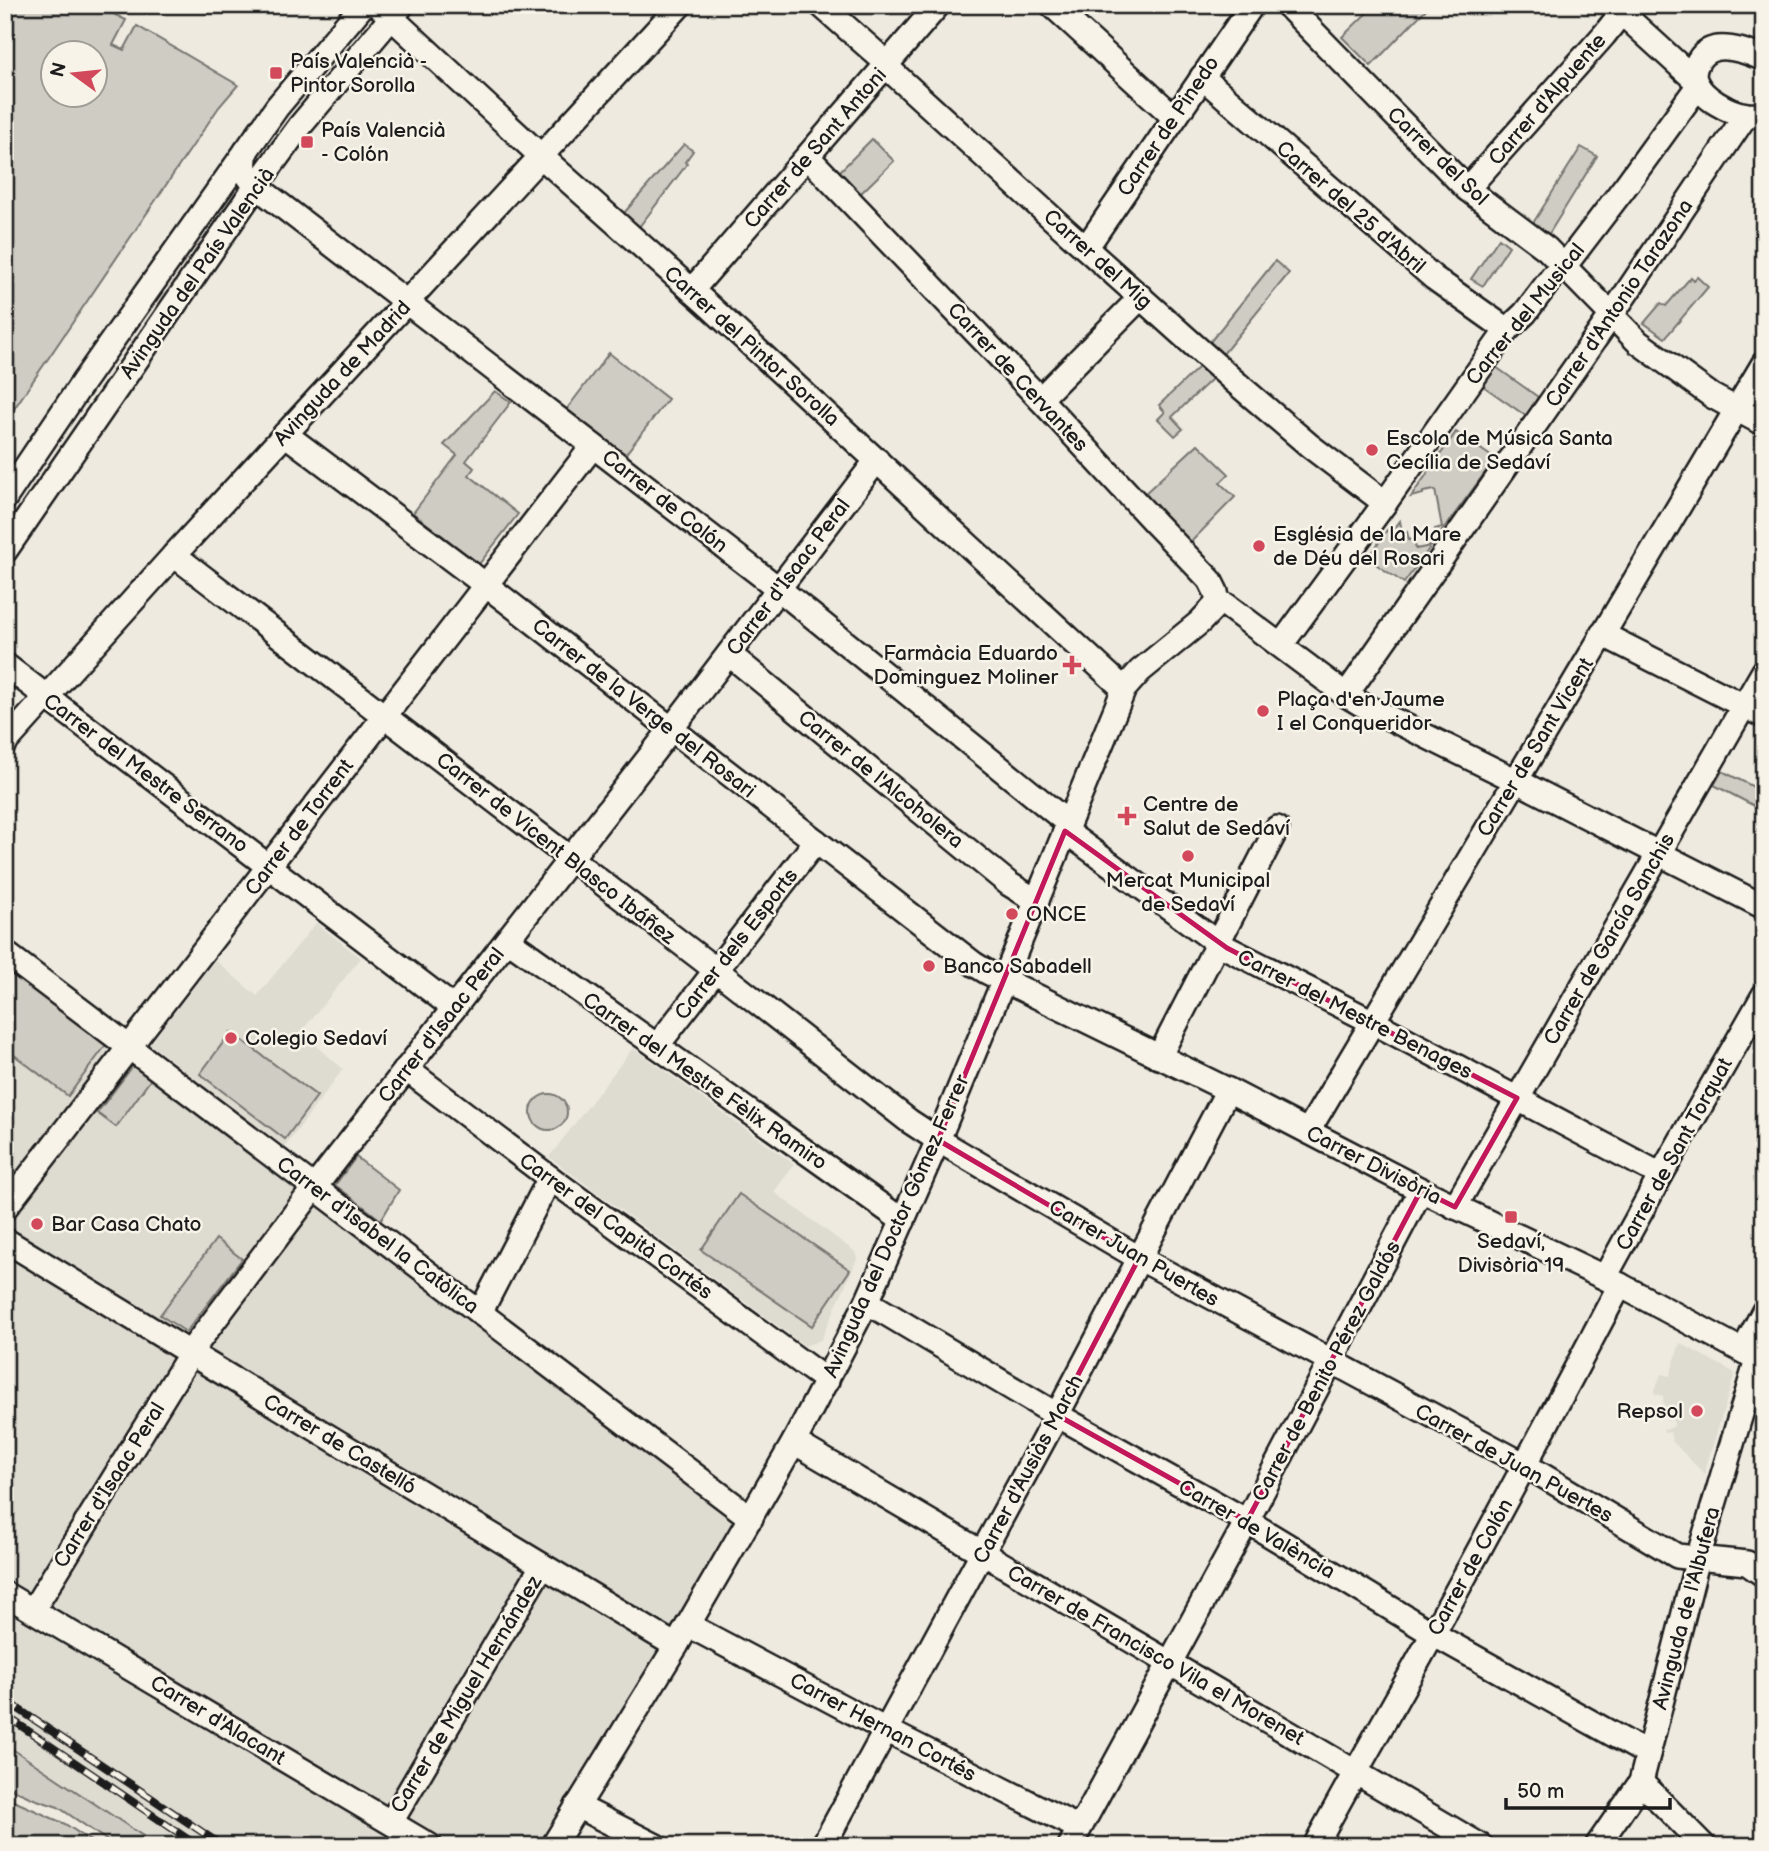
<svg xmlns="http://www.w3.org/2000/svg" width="1769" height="1851" viewBox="0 0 1769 1851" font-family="'Balsamiq Sans',sans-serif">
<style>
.built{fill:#dedbd1}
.green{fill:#cfccc3;stroke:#767470;stroke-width:2;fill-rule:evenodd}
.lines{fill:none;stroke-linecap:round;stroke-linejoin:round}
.minor-casing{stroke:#1c1c1c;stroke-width:28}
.minor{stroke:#f7f3e8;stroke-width:23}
.rail-casing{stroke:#1c1c1c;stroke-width:8}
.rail{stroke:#f7f3e8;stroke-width:5;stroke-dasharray:16;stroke-linecap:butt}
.marked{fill:none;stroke:#c2185b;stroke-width:5;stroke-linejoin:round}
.poi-dot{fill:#d1495b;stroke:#f7f3e8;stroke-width:2.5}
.labels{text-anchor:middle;stroke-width:5;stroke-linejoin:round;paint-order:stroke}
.poi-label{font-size:21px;fill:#1c1c1c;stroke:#f7f3e8;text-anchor:start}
.street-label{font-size:21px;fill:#1c1c1c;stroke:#f7f3e8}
</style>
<rect width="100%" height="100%" fill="#eeeae0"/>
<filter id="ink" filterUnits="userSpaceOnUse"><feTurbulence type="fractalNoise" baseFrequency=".0143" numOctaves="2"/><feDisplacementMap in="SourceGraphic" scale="14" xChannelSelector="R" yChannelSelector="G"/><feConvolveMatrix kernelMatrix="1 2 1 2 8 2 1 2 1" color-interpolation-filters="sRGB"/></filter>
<g filter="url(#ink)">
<g class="built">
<path d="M316,923L361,958L301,1032L343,1069L285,1147L150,1044L215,960L257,996Z"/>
<path d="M5,953L751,1518L553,1846H159L5,1742Z"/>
<path d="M633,1048L794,1164L774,1192L854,1251L858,1257L821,1340L805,1346L549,1157Z"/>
<path d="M1680,1343L1735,1373L1704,1474L1672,1441L1670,1432L1664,1433L1663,1429L1666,1430L1674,1426L1673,1420L1667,1421L1666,1415L1672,1414L1670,1408L1664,1407L1663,1396L1654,1393L1661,1374L1670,1376Z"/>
</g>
<g class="green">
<path d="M5,5H95L126,20L113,45L124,50L137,26L238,85L219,107L5,422ZM52,52H94V94H52Z"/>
<path d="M1375,5H1430L1371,66L1342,37Z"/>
<path d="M872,139L894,161L857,197L836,175Z"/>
<path d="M684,144L693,151L685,162L687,164L639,227L624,213Z"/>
<path d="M1581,147L1597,156L1547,237L1533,223Z"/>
<path d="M1499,238L1509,246L1483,286L1471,279Z"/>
<path d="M1275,261L1289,273L1223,354L1210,342Z"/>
<path d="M1691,277L1694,280L1697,277L1708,287L1665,338L1644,323L1661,303L1666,306Z"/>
<path d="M609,353L668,399L624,456L566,410Z"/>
<path d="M1489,362L1538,397L1526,416L1476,381Z"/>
<path d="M1200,366L1213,378L1172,417L1183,429L1175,436L1158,419L1165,412L1159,405Z"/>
<path d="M495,391L511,402L466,461L474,468L469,475L518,514L479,564L413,513L457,455L444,445Z"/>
<path d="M1456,432L1495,459L1437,538L1435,529L1442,527L1435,490L1423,492V494L1411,497Z"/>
<path d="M1198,444L1229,474L1220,483L1235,497L1188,545L1142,496Z"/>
<path d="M1400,521L1402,533L1407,532L1409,540L1414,539L1416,549L1431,546L1404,583L1368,559L1387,530L1391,533Z"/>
<path d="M1722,771L1764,792V811L1714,785Z"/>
<path d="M5,968L106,1045L68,1096L5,1048Z"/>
<path d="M231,1032L317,1096L285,1139L200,1074Z"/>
<path d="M133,1066L151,1079L116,1127L97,1113Z"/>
<circle cx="549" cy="1112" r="18"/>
<path d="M356,1157L399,1190L381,1220L335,1185Z"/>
<path d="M739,1194L850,1270L812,1326L701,1250Z"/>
<path d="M216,1239L242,1259L186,1332L160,1315Z"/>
<path d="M5,1744L143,1836L136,1846H115L58,1807L34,1799L5,1786Z"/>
<path d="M5,1797L65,1824L98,1846H5Z"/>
</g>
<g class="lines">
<defs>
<g id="minor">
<path d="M378,5L542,157L707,304L1124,689"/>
<path d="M821,5L880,57L890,70L1053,219L1234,381L1310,446L1385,503"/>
<path d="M1052,5L1174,117"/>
<path d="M1287,5L1467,189L1547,249L1638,342L1712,396L1764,424"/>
<path d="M1613,5L1694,79"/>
<path d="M1764,59C1746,51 1712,38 1699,60C1695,66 1693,73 1695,80C1701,98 1730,113 1747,115C1753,116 1758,115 1764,114"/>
<path d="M1202,77L1434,278L1507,330"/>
<path d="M246,151C243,169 244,173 256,186L779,589L1068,823"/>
<path d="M808,157L1040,399L1155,523L1210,580L1216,592L1218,603"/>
<path d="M1467,189L1604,35L1615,21L1624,5"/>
<path d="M1086,248L1252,5"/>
<path d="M692,290L938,5"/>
<path d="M1040,399L1141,297"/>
<path d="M285,434L499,595L974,964L987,972L1228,1090L1421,1190L1620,1285L1743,1351L1764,1365"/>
<path d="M5,498L83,382L277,107L363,5"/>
<path d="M5,551L256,186L300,126L402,5"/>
<path d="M174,555L716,970L909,1121L938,1140L1139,1258L1525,1465L1677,1556L1747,1563L1764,1575"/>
<path d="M1218,603L1226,605L1346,695L1361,704L1515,780L1764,907"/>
<path d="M1602,634L1764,716"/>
<path d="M1281,645L1385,503L1507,330L1525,313L1553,276L1563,268L1627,184L1698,86"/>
<path d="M729,654L1009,884L1037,901"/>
<path d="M5,665L454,1008"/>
<path d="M1346,695L1611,316L1746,115"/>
<path d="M5,743L174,555L680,5"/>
<path d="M1065,831L1219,944L1373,1022L1661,1175"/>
<path d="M508,940L903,1221"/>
<path d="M5,953L751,1518"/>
<path d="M657,1046L816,841"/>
<path d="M1159,1057L1277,828"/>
<path d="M406,1069L550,1178L827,1381"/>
<path d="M1308,1131L1764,363"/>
<path d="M1455,1207L1764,671"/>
<path d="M5,1208L593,446"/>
<path d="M5,1240L190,1353L676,1646"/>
<path d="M1605,1277L1661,1175L1764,995"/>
<path d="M867,1302L1057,1415L1247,1521L1433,1634L1648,1754"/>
<path d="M480,1313L550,1178"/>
<path d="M1743,1351L1764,1311"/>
<path d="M794,1442L1481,1846"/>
<path d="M5,1594L430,1846"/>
<path d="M33,1610L197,1343L324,1175L672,728L877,460"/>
<path d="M688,1625L886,1730L1079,1828"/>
<path d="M1641,1782L1704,1846"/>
<path d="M577,1806L656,1846"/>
<path d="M391,1822L542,1566"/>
<path d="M553,1846L676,1646L794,1442L867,1302L938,1140L1124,689L1140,671L1200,622L1218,603"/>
<path d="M823,1846L1057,1415L1228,1090"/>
<path d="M1070,1846L1247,1521L1421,1190"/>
<path d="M1315,1846C1353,1774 1395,1704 1434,1632C1498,1517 1559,1401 1620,1285"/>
<path d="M1597,1846L1641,1782L1698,1558L1757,1360"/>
</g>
</defs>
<use href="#minor" class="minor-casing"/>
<use href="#minor" class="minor"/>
<defs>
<g id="rail">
<path d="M5,1700L223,1846"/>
<path d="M5,1715L198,1846"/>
</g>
</defs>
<use href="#rail" class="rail-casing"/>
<use href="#rail" class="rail"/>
</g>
</g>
<path class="marked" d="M1065,831L1227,948L1517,1098L1455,1207L1421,1190L1247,1521L1057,1415L1139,1258L938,1140Z"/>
<g class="poi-dot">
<rect x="269" y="66" width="14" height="14" rx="3.5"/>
<rect x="300" y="135" width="14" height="14" rx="3.5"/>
<circle cx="1372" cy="450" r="7"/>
<circle cx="1259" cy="546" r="7"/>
<path d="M1068.5 654.5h7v7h7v7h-7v7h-7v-7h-7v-7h7z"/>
<circle cx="1263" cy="711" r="7"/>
<path d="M1123.5 805.5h7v7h7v7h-7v7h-7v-7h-7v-7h7z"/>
<circle cx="1188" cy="856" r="7"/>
<circle cx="1012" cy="914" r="7"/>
<circle cx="929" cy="966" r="7"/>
<circle cx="231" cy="1038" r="7"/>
<rect x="1504" y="1210" width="14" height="14" rx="3.5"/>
<circle cx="37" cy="1224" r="7"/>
<circle cx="1697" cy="1411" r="7"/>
</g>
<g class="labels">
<g class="poi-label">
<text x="290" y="68">País Valencià -<tspan x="290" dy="24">Pintor Sorolla</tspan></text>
<text x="321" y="137">País Valencià<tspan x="321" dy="24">- Colón</tspan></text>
<text x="1386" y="445">Escola de Música Santa<tspan x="1386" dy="24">Cecília de Sedaví</tspan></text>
<text x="1273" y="541">Església de la Mare<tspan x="1273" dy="24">de Déu del Rosari</tspan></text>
<text x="1058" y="660" text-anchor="end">Farmàcia Eduardo<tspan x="1058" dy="24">Dominguez Moliner</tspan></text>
<text x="1277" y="706">Plaça d'en Jaume<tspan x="1277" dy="24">I el Conqueridor</tspan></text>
<text x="1143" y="811">Centre de<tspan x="1143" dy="24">Salut de Sedaví</tspan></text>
<text x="1188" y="887" text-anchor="middle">Mercat Municipal<tspan x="1188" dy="24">de Sedaví</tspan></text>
<text x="1026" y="921">ONCE</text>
<text x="943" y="973">Banco Sabadell</text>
<text x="245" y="1045">Colegio Sedaví</text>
<text x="51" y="1231">Bar Casa Chato</text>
<text x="1511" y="1248" text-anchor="middle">Sedaví,<tspan x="1511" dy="24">Divisòria 19</tspan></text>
<text x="1683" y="1418" text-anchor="end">Repsol</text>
</g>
<g class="street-label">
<text transform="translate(1547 99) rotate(-49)" y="7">Carrer d'Alpuente</text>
<text transform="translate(1168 126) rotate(-56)" y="7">Carrer de Pinedo</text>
<text transform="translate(815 148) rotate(-49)" y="7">Carrer de Sant Antoni</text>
<text transform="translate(1438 156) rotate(44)" y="7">Carrer del Sol</text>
<text transform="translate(1351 207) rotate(41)" y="7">Carrer del 25 d'Abril</text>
<text transform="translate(1098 259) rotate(42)" y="7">Carrer del Mig</text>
<text transform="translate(197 273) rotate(-55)" y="7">Avinguda del País Valencià</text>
<text transform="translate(1619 303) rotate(-56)" y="7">Carrer d'Antonio Tarazona</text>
<text transform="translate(1525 314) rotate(-51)" y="7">Carrer del Musical</text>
<text transform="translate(752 346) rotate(42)" y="7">Carrer del Pintor Sorolla</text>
<text transform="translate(342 373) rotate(-47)" y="7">Avinguda de Madrid</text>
<text transform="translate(1018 377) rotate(47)" y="7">Carrer de Cervantes</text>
<text transform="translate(665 501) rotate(38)" y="7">Carrer de Colón</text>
<text transform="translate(788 577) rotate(-53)" y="7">Carrer d'Isaac Peral</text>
<text transform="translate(644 708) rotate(38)" y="7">Carrer de la Verge del Rosari</text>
<text transform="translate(1535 747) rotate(-59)" y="7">Carrer de Sant Vicent</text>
<text transform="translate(146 773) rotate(37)" y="7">Carrer del Mestre Serrano</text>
<text transform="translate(881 779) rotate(39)" y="7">Carrer de l'Alcoholera</text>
<text transform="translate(299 827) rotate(-53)" y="7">Carrer de Torrent</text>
<text transform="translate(556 848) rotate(38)" y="7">Carrer de Vicent Blasco Ibáñez</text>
<text transform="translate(1609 939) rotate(-60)" y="7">Carrer de García Sanchis</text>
<text transform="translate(736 944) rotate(-52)" y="7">Carrer dels Esports</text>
<text transform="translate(1355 1014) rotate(27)" y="7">Carrer del Mestre Benages</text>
<text transform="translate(441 1025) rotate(-52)" y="7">Carrer d'Isaac Peral</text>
<text transform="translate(705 1081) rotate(35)" y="7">Carrer del Mestre Fèlix Ramiro</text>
<text transform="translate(1674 1154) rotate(-61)" y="7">Carrer de Sant Torquat</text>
<text transform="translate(1374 1165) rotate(27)" y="7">Carrer Divisòria</text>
<text transform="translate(616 1226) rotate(36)" y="7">Carrer del Capità Cortés</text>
<text transform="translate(896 1226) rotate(-66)" y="7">Avinguda del Doctor Gómez Ferrer</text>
<text transform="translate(378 1235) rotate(37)" y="7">Carrer d'Isabel la Catòlica</text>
<text transform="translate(1134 1253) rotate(30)" y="7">Carrer Juan Puertes</text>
<text transform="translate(1326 1371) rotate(-62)" y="7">Carrer de Benito Pérez Galdós</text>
<text transform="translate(340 1444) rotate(31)" y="7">Carrer de Castelló</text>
<text transform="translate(1514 1463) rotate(29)" y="7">Carrer de Juan Puertes</text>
<text transform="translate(1028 1469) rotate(-62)" y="7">Carrer d'Ausiàs March</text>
<text transform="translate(109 1485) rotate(-58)" y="7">Carrer d'Isaac Peral</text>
<text transform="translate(1257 1529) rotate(30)" y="7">Carrer de València</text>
<text transform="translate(1470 1567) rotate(-61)" y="7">Carrer de Colón</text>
<text transform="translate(1686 1608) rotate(-75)" y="7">Avinguda de l'Albufera</text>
<text transform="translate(1156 1655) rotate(30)" y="7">Carrer de Francisco Vila el Morenet</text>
<text transform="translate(466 1694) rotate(-59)" y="7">Carrer de Miguel Hernández</text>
<text transform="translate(218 1720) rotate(31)" y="7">Carrer d'Alacant</text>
<text transform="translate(883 1727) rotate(28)" y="7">Carrer Hernan Cortés</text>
</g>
</g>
<rect width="1769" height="1851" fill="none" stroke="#f7f3e8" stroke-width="28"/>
<rect x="14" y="14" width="1741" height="1823" fill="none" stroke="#1c1c1c" stroke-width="2.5" filter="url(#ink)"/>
<g transform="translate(74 74) rotate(285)"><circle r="33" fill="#f7f3e8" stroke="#9f9d96" stroke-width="2"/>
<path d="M0-5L12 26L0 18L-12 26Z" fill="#d1495b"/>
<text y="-10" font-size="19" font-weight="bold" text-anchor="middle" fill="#1c1c1c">N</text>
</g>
<path d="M1506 1798v10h164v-10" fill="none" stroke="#1c1c1c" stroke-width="3.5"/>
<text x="1517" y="1798" font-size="21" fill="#1c1c1c" stroke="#f7f3e8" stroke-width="5" paint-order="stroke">50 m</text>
</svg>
